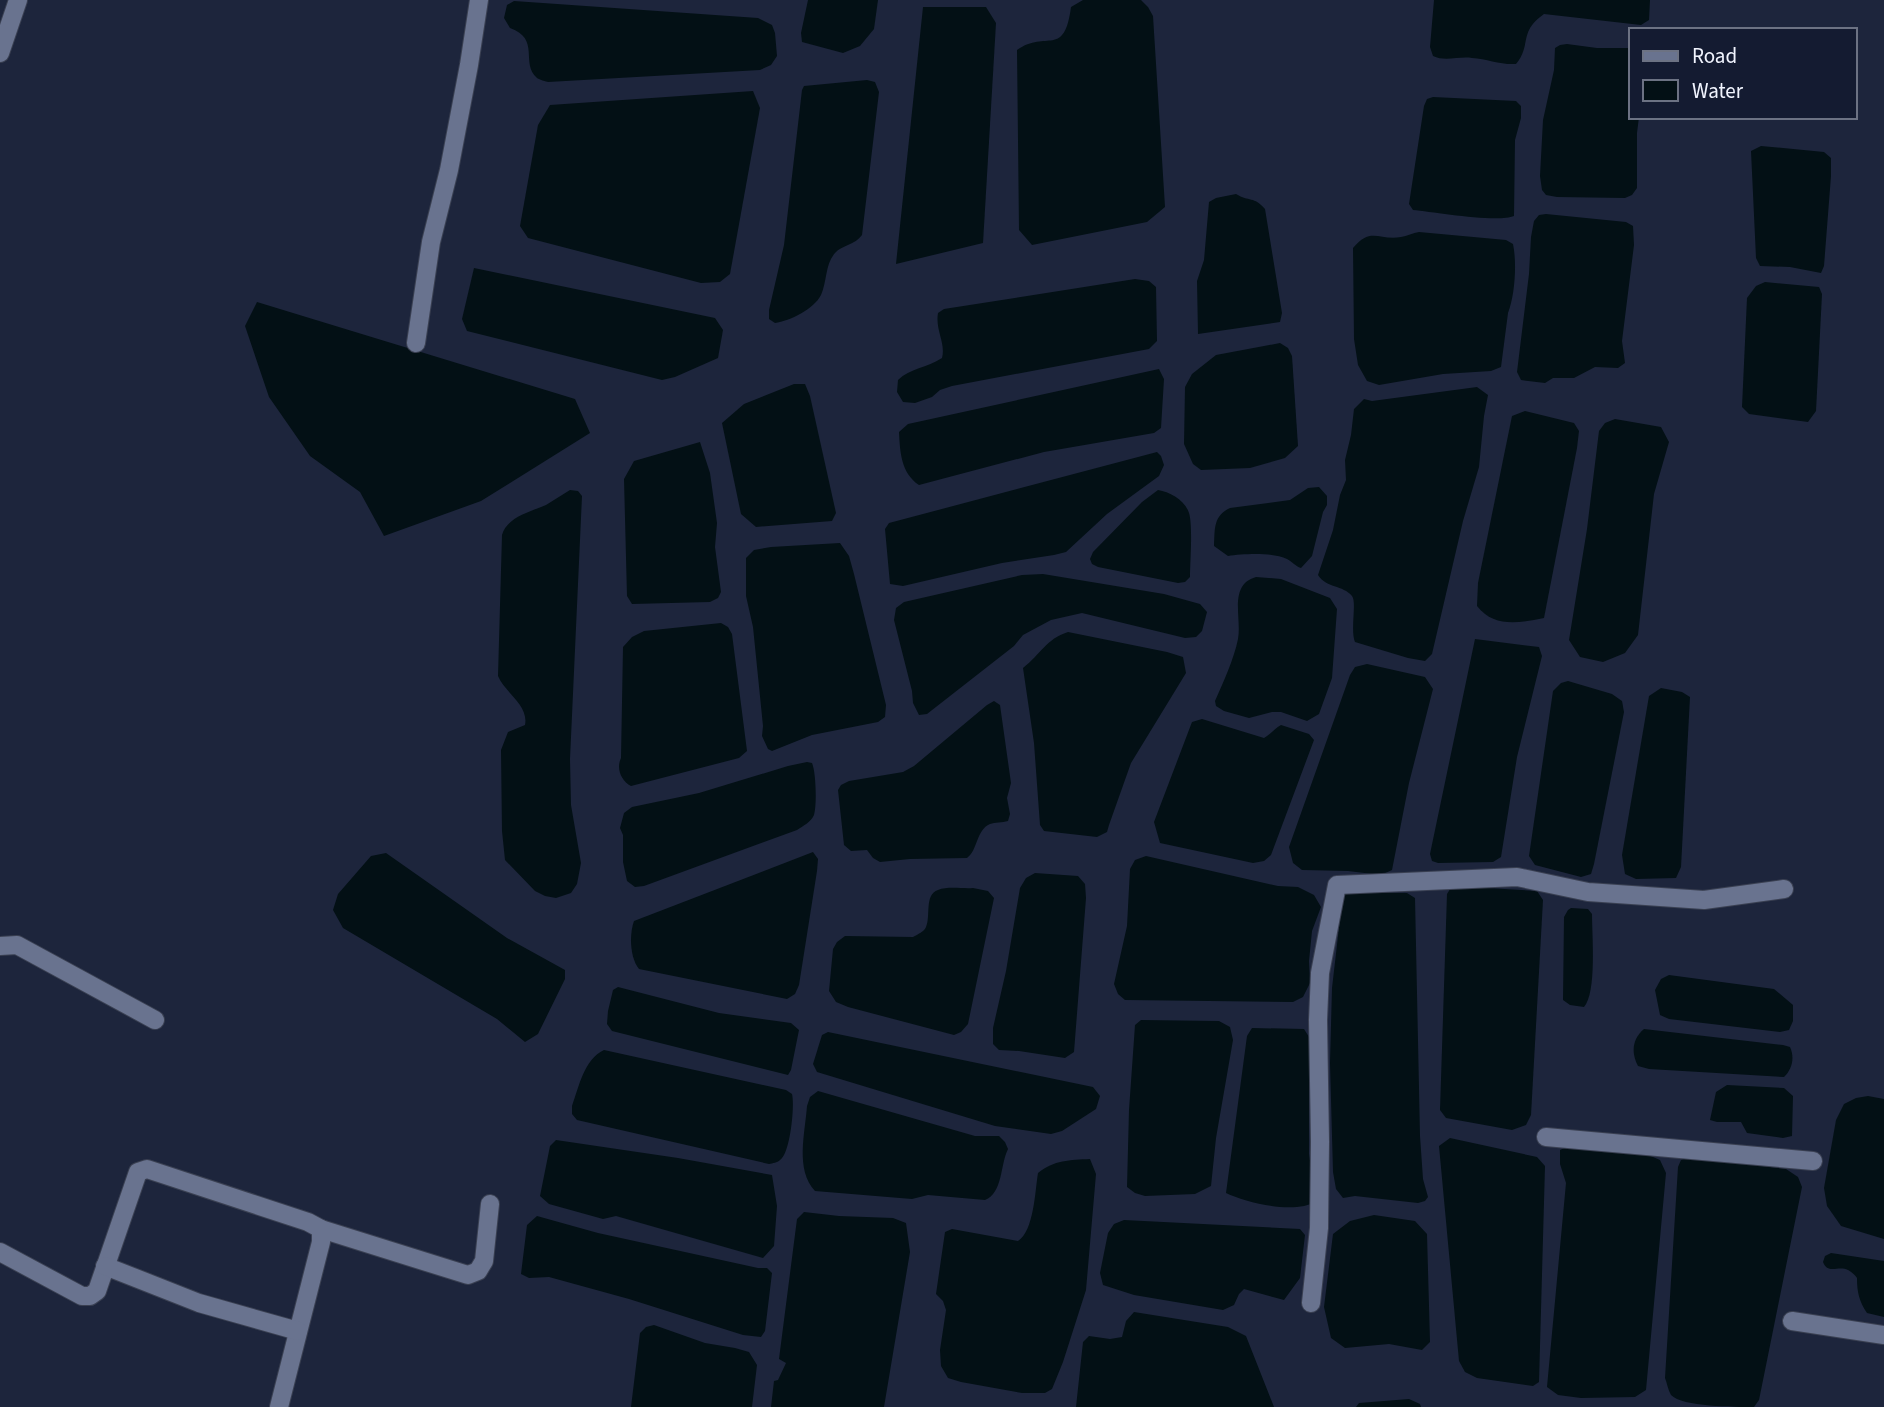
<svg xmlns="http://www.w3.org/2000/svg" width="1884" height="1407" viewBox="0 0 1884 1407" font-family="'Source Sans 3',sans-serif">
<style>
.water{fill:#031015}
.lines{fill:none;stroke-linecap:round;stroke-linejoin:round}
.minor-casing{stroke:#3a4052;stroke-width:20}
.minor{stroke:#69738f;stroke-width:18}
</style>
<rect width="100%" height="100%" fill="#1d253c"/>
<g class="water">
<path d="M808,0H878L874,29L860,46L843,53L802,42L801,33Z"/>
<path d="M1083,0H1141L1148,7L1153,16L1165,207L1147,222L1032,245L1019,230L1017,50C1047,29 1064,59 1071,7Z"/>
<path d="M1434,0H1650L1649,20L1641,25L1544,14C1518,32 1532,45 1516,64C1501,65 1487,59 1472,58C1459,56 1445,62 1433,56L1430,47Z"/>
<path d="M514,1L758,18L772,25L775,33L777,56L771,65L760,70L548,82C547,82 538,79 537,78C520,63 541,39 510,28L504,18L507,5Z"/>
<path d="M923,7H986L996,23L983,243L896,264Z"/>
<path d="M1567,44L1597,48H1630V117H1639L1637,133V188L1632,195L1625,198L1557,197L1546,195L1542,190L1540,176L1543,120L1554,70L1555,48L1560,45Z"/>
<path d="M867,80L875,82L879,92L862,235C855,245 842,245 835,253C825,264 827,282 821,295C814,309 790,321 775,323L769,319V310L784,245L802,90L804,86Z"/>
<path d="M753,91L760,108L730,274L720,282L701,283L528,238L520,226L538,125L550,105Z"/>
<path d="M1433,97L1516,101L1521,106V118L1515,140L1514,216C1497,223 1434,212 1413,210L1409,204L1424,106L1427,99Z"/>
<path d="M1761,146L1824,152L1831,158V176L1824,266L1821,273L1790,267L1760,266L1756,258L1751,151Z"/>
<path d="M1236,194C1249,202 1254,196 1265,209L1282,313L1280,322L1198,334L1197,281L1204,260L1209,202L1216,198Z"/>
<path d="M1546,214L1626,222L1633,226L1634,245L1622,341L1625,363L1618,368L1595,367L1574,378H1553L1545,383L1521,380L1517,372L1529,274L1531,237L1534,221L1539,215Z"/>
<path d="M1419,232L1506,240L1513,244C1517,263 1515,295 1508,313L1501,367L1491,371L1443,374L1379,385L1367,381L1358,365L1354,339L1353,248C1371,226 1379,241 1401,237C1407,236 1413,233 1419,232Z"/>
<path d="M474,268L715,318L723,330L718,358L675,377L662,380L467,331L462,319Z"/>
<path d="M1135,279L1149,281L1156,287L1157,341L1149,349L952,386L940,390L932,397L915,403L903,402L897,392L898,380C910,368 927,368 942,358C946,343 935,330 938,313L944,309Z"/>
<path d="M1765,282L1819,287L1822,294L1816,411L1808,422L1749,414L1742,407L1747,298L1756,286Z"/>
<path d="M257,302L575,399L590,433L481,501L384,536L360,492L310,456L269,397L245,326Z"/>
<path d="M1280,343L1288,348L1292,356L1298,446L1285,458L1250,468L1201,470L1193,464L1184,444L1185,387L1192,374L1216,355Z"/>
<path d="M1159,369L1164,379L1161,428L1154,433L1044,452L919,485C901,473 900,452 899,432L908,424Z"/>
<path d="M794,384H805L810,396L836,513L832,521L756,527L741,514L722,423L744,404Z"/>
<path d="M1477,387L1488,395L1484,416L1479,467L1463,521L1432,654L1425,661L1408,658L1355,642C1350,630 1357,602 1352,596C1343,585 1326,588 1318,575L1333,530L1340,495L1346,480L1345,460L1351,435L1354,409L1364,399L1372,401Z"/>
<path d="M1525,411L1574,423L1579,431L1577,448L1544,618C1519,623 1494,628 1477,606L1478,583L1512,416Z"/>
<path d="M1615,419L1661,427L1669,442L1654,494L1638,635L1625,653L1603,662L1580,657L1569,640L1587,529L1599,431L1605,423Z"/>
<path d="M700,442L710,473L717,523L715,547L721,592L718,598L710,602L632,604L627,596L624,479L634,461Z"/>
<path d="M1157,452L1161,456L1164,465L1159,476L1107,514L1066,552L1054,555L1002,563L903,586L890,584L885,529L889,523Z"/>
<path d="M1319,487L1327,496V505L1323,512L1312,556L1301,568C1295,566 1293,562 1287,559C1272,552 1243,554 1228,556L1214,546C1215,529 1213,516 1230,508L1290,500L1308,488Z"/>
<path d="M570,490L578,491L582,496L570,759L571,805L581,863L577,884L571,893L556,898L545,896L535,891L505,860L502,831L501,750L508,732L525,725C529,705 505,693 498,676L502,535C507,517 530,512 546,505C554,500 562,495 570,490Z"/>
<path d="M1158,490C1170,492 1185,500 1189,513C1193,526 1190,562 1190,577L1185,582L1178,583L1098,567L1092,564L1090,559L1093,552L1142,502Z"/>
<path d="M840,543L849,556L854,574L886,705L885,717L878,722L812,735L772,751L768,749L762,736L763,726L753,627L746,596V558L754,550L771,547Z"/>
<path d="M1043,574L1164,594L1200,604L1207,612L1202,631L1196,637L1185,638L1082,613L1051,620L1023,635L1014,646L927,714L919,715L913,703L912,691L894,620L896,608L904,602L1022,575Z"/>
<path d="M1256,577L1281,579L1330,598L1337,609L1332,678L1319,714L1307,721L1281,712H1272L1249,718L1224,711L1216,706L1215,701C1223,683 1234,659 1238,639C1242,618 1228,585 1256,577Z"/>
<path d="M721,623L728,627L732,634L747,751L739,758L631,786C621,781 616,768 621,758L623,647L632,637L644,631Z"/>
<path d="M1068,632L1167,652L1183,657L1186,673L1131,763L1109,825L1107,832L1097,837L1044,831L1040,825L1034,743L1023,668C1041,654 1046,639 1068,632Z"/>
<path d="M1475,639L1539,647L1542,656L1517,757L1501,857L1493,862L1438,863L1432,861L1430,854Z"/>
<path d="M1367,664L1425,677L1433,689L1409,783L1392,870L1381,875L1348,871L1302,870L1293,863L1289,847L1350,675L1355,667Z"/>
<path d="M1568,681L1612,694L1622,701L1624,712L1594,864L1591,874L1581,877L1535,865L1529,856L1553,691L1561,683Z"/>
<path d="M1661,688L1682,692L1690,697L1681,867L1676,878L1636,879L1625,874L1622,855L1649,696Z"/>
<path d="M994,701L1000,705L1011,783L1007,798L1010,814L1008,821C1002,823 995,822 990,824C976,830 978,850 967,858L910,859L880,862L873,858L867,850L851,851L844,845L838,790L841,785L849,781L903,772L914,766L987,705Z"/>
<path d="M1202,719L1264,738C1271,734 1274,729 1281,725L1309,734L1314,740L1271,855L1264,861L1253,863L1160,843L1154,822L1192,722Z"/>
<path d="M807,762L812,763C816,772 817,805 814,815C811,822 803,826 797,830L644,886L635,887L627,881L623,862V835L620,828L624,813L632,807L699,793L788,766Z"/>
<path d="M813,852L818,859L817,871L799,985L795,994L787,999L639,969C630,958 629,935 634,921Z"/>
<path d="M386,853L507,938L565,970V979L538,1034L525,1042L497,1019L343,928L333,910L338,894L371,856Z"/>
<path d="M1146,856L1278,886L1298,887L1314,895L1321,907L1312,931L1309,961L1310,983L1303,997L1293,1002L1125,1000L1118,994L1114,984L1127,926L1130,869L1135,860Z"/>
<path d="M1035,873L1078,876L1085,884L1086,898L1074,1052L1065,1058L1019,1051L999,1050L993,1044V1028L1006,971L1020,888L1026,878Z"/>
<path d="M1452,886L1537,891L1543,900L1531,1115L1526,1125L1512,1130L1446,1118L1440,1110L1447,894Z"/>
<path d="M973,888L988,891L994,898L968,1024L961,1032L954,1035L848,1007L836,1002L829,991L833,949L837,942L845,936L913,937C918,934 924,932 926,927C931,916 924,895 938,890C948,886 963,889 973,888Z"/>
<path d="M1350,892L1407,893L1415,898L1420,1136L1423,1179L1428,1197L1425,1201L1418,1203L1355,1196L1343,1198L1336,1189L1333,1172L1330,1063L1332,988L1343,893Z"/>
<path d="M1571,908L1588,909L1592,914C1592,935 1597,993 1584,1007L1570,1005L1563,1000L1564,917L1568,910Z"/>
<path d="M1669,975L1774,989L1793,1005V1021L1789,1030L1780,1032L1669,1019L1660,1015L1655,990L1661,979Z"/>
<path d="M618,987L719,1013L791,1023L799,1030L791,1070L788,1075L612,1031L607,1024L608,1011L613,990Z"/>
<path d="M1141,1020L1219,1021L1230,1027L1233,1040L1216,1138L1211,1186L1195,1194L1145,1196L1135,1193L1127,1187L1129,1110L1135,1025Z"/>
<path d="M1252,1028L1304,1029L1309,1037V1154L1316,1201C1296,1215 1247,1203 1226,1193L1247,1036Z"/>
<path d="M1644,1029L1783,1045L1790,1047C1795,1058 1792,1069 1784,1077L1649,1069L1638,1066C1631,1053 1632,1039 1644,1029Z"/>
<path d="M828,1032L1093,1087L1100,1096L1096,1109L1062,1131L1051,1134L995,1126L817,1072L813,1064L822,1035Z"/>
<path d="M604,1050L786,1090L792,1094C795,1106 790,1154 780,1160C777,1163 773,1163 769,1164L577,1120L572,1114V1106C579,1087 584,1059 604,1050Z"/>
<path d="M1727,1085L1784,1088L1793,1096L1792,1136L1783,1138L1747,1133L1741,1122H1717L1710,1120L1716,1092Z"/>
<path d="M818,1091L975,1136H999L1005,1142L1008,1149C1000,1165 1003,1193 985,1200L928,1195L912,1199L815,1191C795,1169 805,1134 807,1106L810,1097Z"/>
<path d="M1868,1096L1884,1099V1239L1841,1226L1827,1206L1824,1188L1836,1120L1844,1104L1856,1098Z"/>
<path d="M1450,1138L1537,1157L1545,1166L1539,1382L1533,1386L1477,1378L1465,1372L1459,1361L1439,1146Z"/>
<path d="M556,1140L678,1158L772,1175L777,1206L774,1246L763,1258L616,1216L603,1219L549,1204L540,1196L550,1146Z"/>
<path d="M1571,1145L1646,1154L1660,1160L1666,1173L1646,1390L1635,1397L1581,1398L1558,1395L1547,1387L1566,1183L1560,1164V1150Z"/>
<path d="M1690,1157L1786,1169L1798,1177L1802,1187L1759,1400L1754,1407C1735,1407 1682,1407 1671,1395C1668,1390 1667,1383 1665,1378L1678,1167L1681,1160Z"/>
<path d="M1090,1159L1096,1174L1086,1290L1063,1362L1052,1389L1045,1393H1022L961,1382L948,1378L941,1366L940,1350L946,1310L943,1301L936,1294L945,1232L952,1229L1018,1241C1034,1231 1035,1191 1038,1173C1054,1160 1070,1160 1090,1159Z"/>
<path d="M804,1212L839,1216L893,1218L906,1223L910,1252L884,1407H771L774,1381L778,1380L786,1363L779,1359L797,1219Z"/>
<path d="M1374,1215L1415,1221L1427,1234L1430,1342L1422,1350L1389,1344L1345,1348L1331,1338L1324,1307L1333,1234L1350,1221Z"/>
<path d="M537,1216L598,1233L758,1268H767L772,1273L765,1331L761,1337L743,1335L629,1299L549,1277L529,1278L521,1274L527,1225Z"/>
<path d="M1124,1220L1300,1229L1305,1235L1300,1278L1284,1300L1244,1289L1239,1294L1234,1305L1223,1310L1134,1295L1103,1285L1100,1273L1108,1233L1114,1224Z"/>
<path d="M1831,1253L1884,1261V1317L1867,1313C1859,1301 1857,1292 1857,1278C1855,1275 1852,1272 1848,1270C1838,1265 1828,1275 1823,1262L1825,1256Z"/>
<path d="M1134,1312L1228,1327L1246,1336L1274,1407H1076L1083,1342L1089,1336L1110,1339L1122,1337L1126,1321Z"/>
<path d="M654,1325L705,1343L735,1348L749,1352L757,1365L752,1407H631L640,1333L646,1327Z"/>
<path d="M1409,1399L1420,1404L1421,1407H1356L1359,1403Z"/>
</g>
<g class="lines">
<defs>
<g id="minor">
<path d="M0,53L18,0"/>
<path d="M416,343L431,242L449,170L469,65L479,0"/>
<path d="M0,946L17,945L155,1020"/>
<path d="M1546,1137L1813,1161"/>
<path d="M321,1229L468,1275L478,1271L484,1261L490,1204"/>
<path d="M0,1252L82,1296H90L97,1291L138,1172L147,1169L308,1222L321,1229V1242L279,1407"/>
<path d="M105,1266L199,1303L298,1331"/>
<path d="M1311,1303L1319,1228L1320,1142L1318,1020L1320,973L1337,885L1517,877L1588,892L1704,900L1784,889"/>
<path d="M1792,1321L1884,1335"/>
</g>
</defs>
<use href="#minor" class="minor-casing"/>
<use href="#minor" class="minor"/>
</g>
<rect x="1629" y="28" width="228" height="91" fill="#141b31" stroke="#6c7283" stroke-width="2"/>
<rect x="1643" y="51" width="35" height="10" fill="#69738f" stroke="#6c7283" stroke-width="2"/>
<text x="1692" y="63" font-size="21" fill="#f1f4fe">Road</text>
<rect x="1643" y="80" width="35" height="21" fill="#031015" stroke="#6c7283" stroke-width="2"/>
<text x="1692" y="98" font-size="21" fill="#f1f4fe">Water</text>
</svg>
